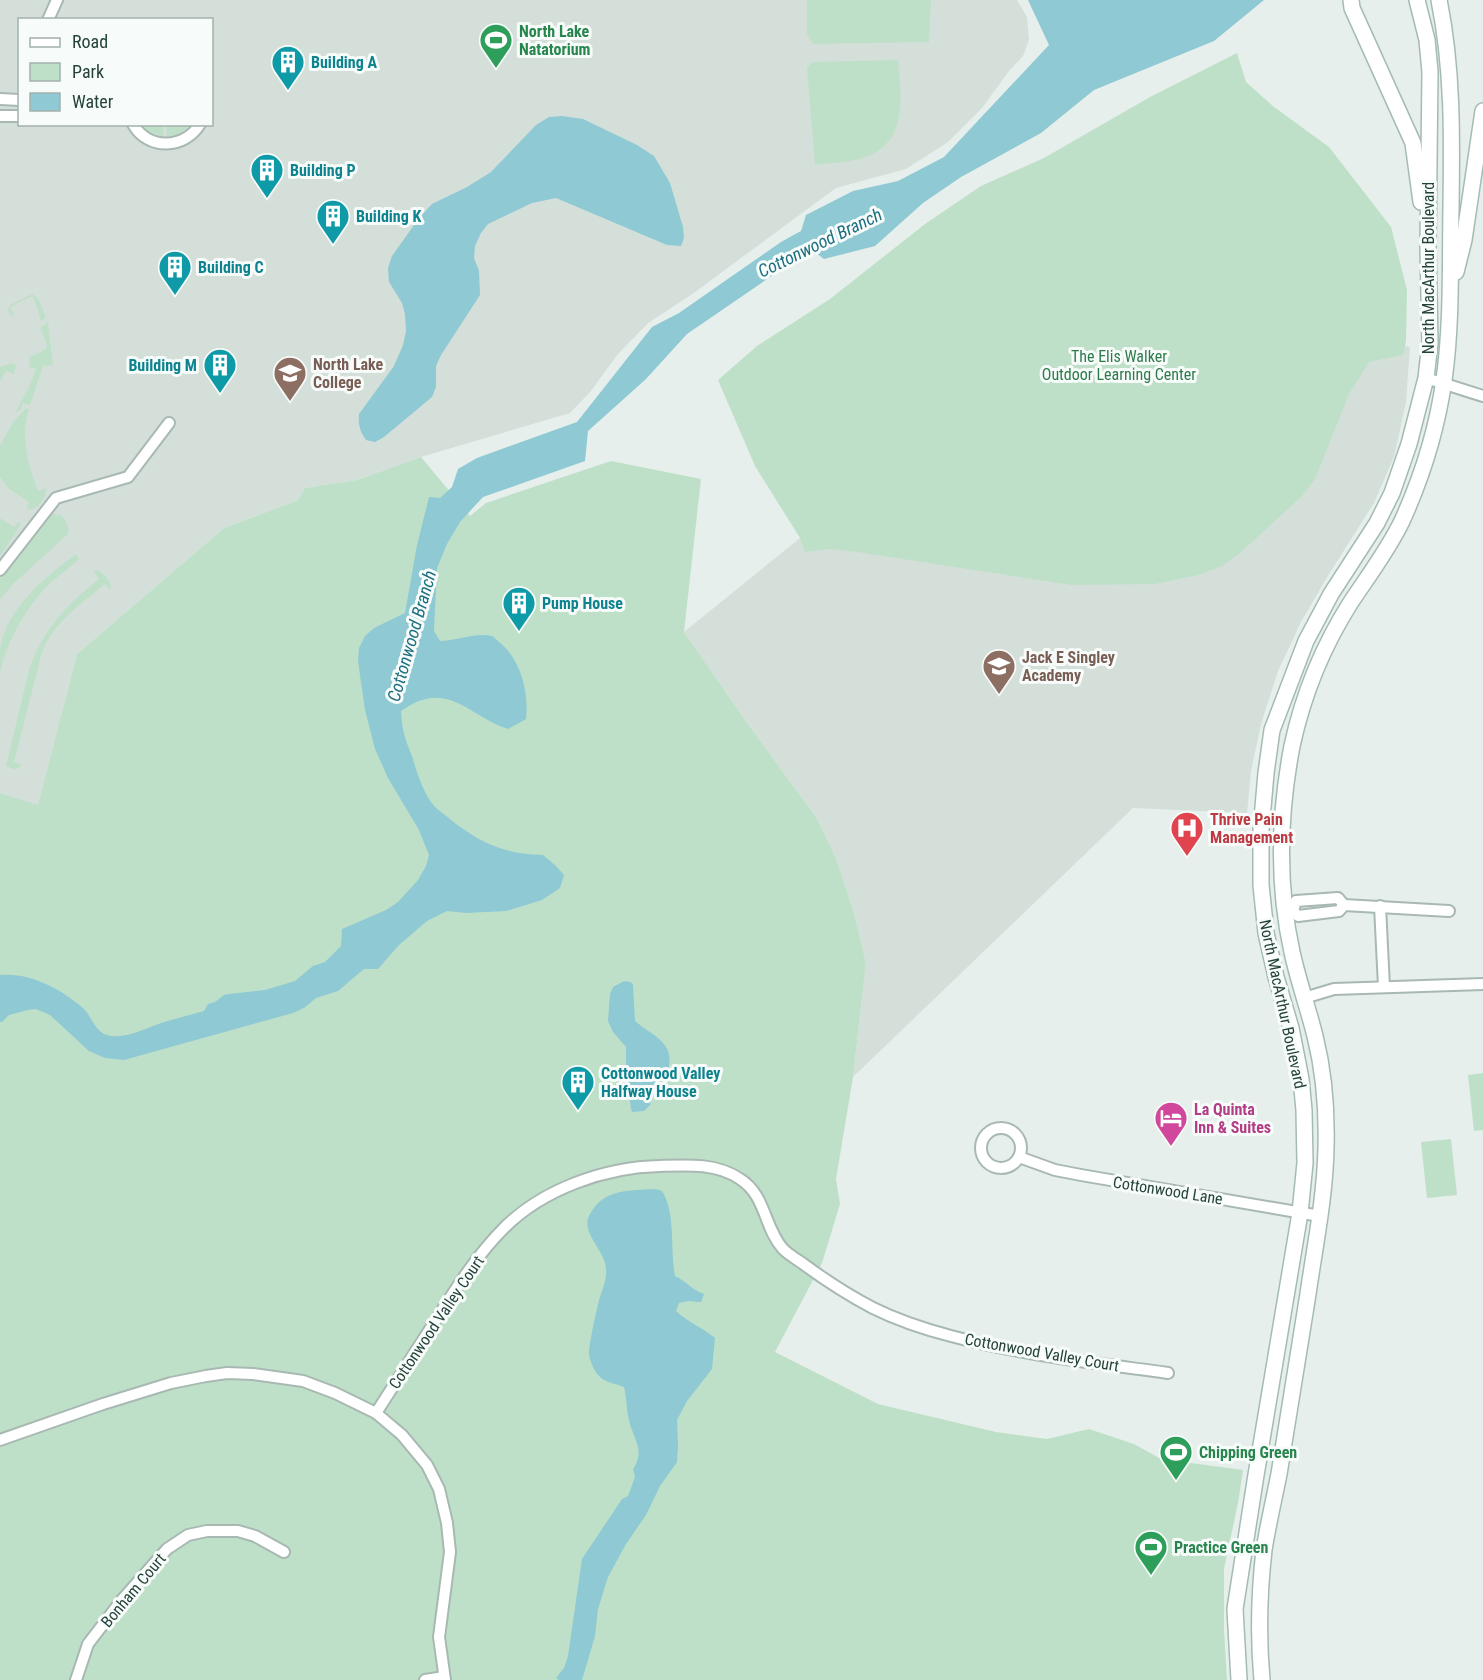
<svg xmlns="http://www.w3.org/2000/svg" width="1483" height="1680" viewBox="0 0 1483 1680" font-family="'Roboto Condensed',sans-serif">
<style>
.built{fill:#d4dfda;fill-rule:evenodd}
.green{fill:#bfe0c8}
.water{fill:#8ec9d4}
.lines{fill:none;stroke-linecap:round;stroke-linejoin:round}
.street-casing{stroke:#a8b8b2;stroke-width:14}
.secondary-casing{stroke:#a4bbb3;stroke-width:18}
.street{stroke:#fff;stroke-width:10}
.secondary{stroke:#fff;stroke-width:15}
.labels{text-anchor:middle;stroke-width:6;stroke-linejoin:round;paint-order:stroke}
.leisure-label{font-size:16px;font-weight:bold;fill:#27864d;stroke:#f7fbf9;text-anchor:start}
.culture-label{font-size:16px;font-weight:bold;fill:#0d838f;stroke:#f7fbf9;text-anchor:start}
.street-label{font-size:16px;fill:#24423a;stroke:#f7fbf9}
.park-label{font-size:16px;fill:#2d7a4b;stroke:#f7fbf9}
.education-label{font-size:16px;font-weight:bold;fill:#785e54;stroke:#f7fbf9;text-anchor:start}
.health-label{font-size:16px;font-weight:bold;fill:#be3a42;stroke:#f7fbf9;text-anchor:start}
.hotel-label{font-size:16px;font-weight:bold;fill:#b23c85;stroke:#f7fbf9;text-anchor:start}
.water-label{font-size:18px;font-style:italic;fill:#1c6f80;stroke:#f7fbf9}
</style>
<rect width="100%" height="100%" fill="#e6efeb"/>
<g class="built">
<path d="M0,0H1017L1027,17L1029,40L1023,56L1009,71L982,108L948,142L906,169L836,188L691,295L648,323L618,354L591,391L570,413L421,457L357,480L305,488L298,500L224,528L77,654L38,806L0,793ZM20,20H212V124H20Z"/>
<path d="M1359,338L1410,347L1406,402L1394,457L1374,503L1329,574L1301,622L1278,671L1261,724L1251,771L1247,813L1133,808L853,1077L866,963L854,913L836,858L816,817L745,720L684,632L800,538Z"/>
</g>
<g class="green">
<path d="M807,0H931L929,42L813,44L807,34Z"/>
<path d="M1237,53L1246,82L1274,107L1329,147L1391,227L1407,290L1406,341L1403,355L1369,362L1349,394L1315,479L1302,496L1240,553L1222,566L1198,575L1155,584L1071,585L857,552L830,549L805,552L800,538L755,466L718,380L757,346L830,299L925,224L981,186L1044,158L1150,97Z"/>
<path d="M898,60C901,95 909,141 866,157C853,162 830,163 815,165L807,68L812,62Z"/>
<path d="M140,125H163V136L148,132Z"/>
<path d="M167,125V124L189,125C184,132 176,136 167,136Z"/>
<path d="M32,294L39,300L46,318L41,321C37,311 38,306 32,296L10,307L14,315L11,316L8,310L10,305Z"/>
<path d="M48,322L53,365L43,366L30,405L23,403L21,409L15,413L29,387L36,369L29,367L30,357C51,347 50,350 40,328Z"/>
<path d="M12,363L16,365L14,374L6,371L0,381V367Z"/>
<path d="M26,408L29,409C20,437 28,464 38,491L46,488C47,496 40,507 30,510L26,508L29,502L8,488L0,477V446L13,422Z"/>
<path d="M421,457L470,516L486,503L611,461L701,479L684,632L745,720L816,817L836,858L854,913L866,963L853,1077L836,1179L840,1204L822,1263L775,1352L878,1404L996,1432L1047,1439L1089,1429L1134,1444L1161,1459L1243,1470L1238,1503L1224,1569V1630L1227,1680H0V793L38,805L77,654L224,528L298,500L305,488L357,480Z"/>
<path d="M53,513L58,516L60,514C65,519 70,527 68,534L12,585L0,600V579C21,559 33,533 53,513Z"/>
<path d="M0,518L14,527L18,522L21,524L0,556Z"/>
<path d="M76,554L79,559C70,568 59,575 50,583C25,609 9,637 0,671C0,664 0,655 0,648C8,607 45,577 76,554Z"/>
<path d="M96,570C103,571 111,581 111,588L110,589L105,584C81,604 54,622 42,652L14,762L22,765C17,771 12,769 6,766L29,670C43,629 66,606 99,579L94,572Z"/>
<path d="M1483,1073V1130L1474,1131L1468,1075Z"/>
<path d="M1451,1139L1457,1195L1427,1198L1421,1142Z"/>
</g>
<g class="water">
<path d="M1028,0H1264L1214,41L1094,90L1041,133L961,177L923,203L875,246L824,259L811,249L687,334L646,379L588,431L585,461L483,497L460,522L447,544L437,568L434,631L440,641C456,641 476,632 492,636C494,637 497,640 499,642C521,659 529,693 526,719L508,729C467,715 447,678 401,711C402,731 405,738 412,756C417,773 423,793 435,807C439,811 445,815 450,819C478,842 506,855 543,855L556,866L564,875L560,888L542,900L506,911L466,913L447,911L427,921L399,945L378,969H364L338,991L316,998L304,1008L293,1013L124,1060L105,1058L89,1051L50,1015L36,1009L28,1010L9,1015L2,1022H0V975C30,972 61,989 83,1008C93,1018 95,1034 111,1036C129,1038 148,1027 164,1022C177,1018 191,1015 204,1011L208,1004L215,1002L224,995L229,994L265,990L295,981L313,966L325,962L341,946L342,929L386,910L398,902L418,880L426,866L429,855L419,830L388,778L375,749L365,710L358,661L359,648L365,636L374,628L405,613L417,545L429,497L440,498L452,487L458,469L477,458L577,422L652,327L679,313L781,242L801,231L806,215L853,191L898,181L944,157L1049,45Z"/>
<path d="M562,116L583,119L637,145L654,156L670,183L683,227L684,238L681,246L667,245L556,198L532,203L488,224L481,233L475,246L474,258L479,271L480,295L441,355L436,366V387L432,397L384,437L375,442L366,440C360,431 358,425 359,414L394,366L403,345L406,331L405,314L402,303L389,282L388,268L392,256L419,218L432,204L467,187L491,172L536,125L549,117Z"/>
<path d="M624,981L630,982L633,984L635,1021C652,1036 676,1042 668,1070L653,1095L650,1105L644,1111L632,1112L631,1109L626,1070V1047L613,1032L608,1021L610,994L613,987Z"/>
<path d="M655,1189L662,1191C676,1212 670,1250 675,1276C687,1282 692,1290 704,1294L701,1302L688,1301L679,1303L676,1311C688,1322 703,1328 715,1338L712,1369L687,1401L677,1420L678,1445L677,1462L660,1486L646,1515L626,1544L608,1577L598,1609L595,1636L582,1680H559L556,1678L564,1668L568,1656L582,1559L622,1499L628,1496L635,1477L633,1469C646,1450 633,1439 629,1420C626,1409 627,1398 624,1387C616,1384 604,1382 599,1376C594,1371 590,1361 589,1355C588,1348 597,1309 599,1300C602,1290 607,1280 606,1269C606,1251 579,1232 590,1214C604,1188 630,1191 655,1189Z"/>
</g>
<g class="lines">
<defs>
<g id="street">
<path d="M48,20L57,0"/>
<path d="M0,99L20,100"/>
<path d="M0,116H20"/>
<path d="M133,124C148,151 185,149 200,124"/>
<path d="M1426,378L1483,396"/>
<path d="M0,570L56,498L128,477L169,423"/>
<path d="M1380,906L1384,987"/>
<path d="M1293,911L1296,901L1338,898L1344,905"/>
<path d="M1285,912L1293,911L1298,916L1339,911L1344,905L1449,911"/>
<path d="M1304,998L1334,989L1483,984"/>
<circle cx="1001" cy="1148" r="20"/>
<path d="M1019,1157L1055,1170L1081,1175L1320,1216"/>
<path d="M376,1413C395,1383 415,1353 434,1323C455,1290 476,1256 504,1228C543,1189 605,1167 660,1166C687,1165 717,1163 740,1179C766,1195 764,1228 783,1249C788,1254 796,1259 802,1263C825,1280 848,1295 873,1308C897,1320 924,1329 951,1336C1022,1355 1095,1363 1168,1373"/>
<path d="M0,1440L103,1404L171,1383L206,1376L227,1373L253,1374L303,1381L335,1393L376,1413L402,1435L427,1465L439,1489L447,1523L450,1552L439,1637L445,1680"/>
<path d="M76,1680L88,1644L121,1601L167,1549L188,1535L207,1531H238L255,1536L284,1552"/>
<path d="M425,1680L444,1677"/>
</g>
<g id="secondary">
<path d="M1351,0L1352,8L1413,143L1421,202"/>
<path d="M1456,272L1464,240L1483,111"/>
<path d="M1239,1680L1235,1609L1256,1475L1300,1213L1305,1163L1304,1110L1301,1079L1291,1028L1276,977L1266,933L1261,885V830L1266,773L1272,730L1306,641L1331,594L1377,523L1392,493L1409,444L1426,378L1430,343L1428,247L1430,72L1427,40L1417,0"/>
<path d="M1262,1680C1258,1637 1259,1594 1264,1550C1268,1525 1274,1499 1279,1474C1289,1414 1298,1354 1308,1294C1315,1245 1325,1197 1326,1148C1327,1111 1324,1072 1315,1036C1308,1008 1298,980 1292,952C1277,884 1279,814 1292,746C1303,695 1323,646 1351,602C1369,575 1388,550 1402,521C1422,477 1437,429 1444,380C1452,323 1450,265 1451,207C1452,138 1453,69 1439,0"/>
</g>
</defs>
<use href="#street" class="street-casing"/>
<use href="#secondary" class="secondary-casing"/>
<use href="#street" class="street"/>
<use href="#secondary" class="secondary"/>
</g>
<defs>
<symbol id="stadium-pin" viewBox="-11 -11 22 30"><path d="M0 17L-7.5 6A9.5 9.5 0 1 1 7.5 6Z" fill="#2e9e5b" stroke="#f7fbf9"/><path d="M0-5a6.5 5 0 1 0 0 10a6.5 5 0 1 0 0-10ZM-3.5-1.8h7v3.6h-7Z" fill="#fff"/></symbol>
<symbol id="building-pin" viewBox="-11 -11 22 30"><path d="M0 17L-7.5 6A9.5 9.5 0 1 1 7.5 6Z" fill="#0f9aa8" stroke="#f7fbf9"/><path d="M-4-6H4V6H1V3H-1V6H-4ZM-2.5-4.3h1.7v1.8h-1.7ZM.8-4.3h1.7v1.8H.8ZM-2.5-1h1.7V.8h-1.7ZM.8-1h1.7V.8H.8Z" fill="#fff"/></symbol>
<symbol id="university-pin" viewBox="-11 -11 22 30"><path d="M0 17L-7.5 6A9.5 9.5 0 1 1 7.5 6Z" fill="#8d6e63" stroke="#f7fbf9"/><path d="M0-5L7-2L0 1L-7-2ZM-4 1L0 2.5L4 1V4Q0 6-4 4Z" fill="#fff"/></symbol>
<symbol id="school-pin" viewBox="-11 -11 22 30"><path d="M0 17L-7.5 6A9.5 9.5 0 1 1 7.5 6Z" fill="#8d6e63" stroke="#f7fbf9"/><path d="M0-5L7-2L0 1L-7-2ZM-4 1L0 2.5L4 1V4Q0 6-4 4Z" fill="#fff"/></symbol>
<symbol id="hospital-pin" viewBox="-11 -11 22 30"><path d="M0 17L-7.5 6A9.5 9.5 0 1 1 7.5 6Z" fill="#e0444e" stroke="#f7fbf9"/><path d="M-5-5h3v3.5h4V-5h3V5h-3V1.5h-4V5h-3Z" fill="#fff"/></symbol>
<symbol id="hotel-pin" viewBox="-11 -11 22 30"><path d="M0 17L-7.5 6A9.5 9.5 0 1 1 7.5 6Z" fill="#d1479c" stroke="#f7fbf9"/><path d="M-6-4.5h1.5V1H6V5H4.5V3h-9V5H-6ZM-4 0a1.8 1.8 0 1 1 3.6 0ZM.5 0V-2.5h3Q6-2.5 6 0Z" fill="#fff"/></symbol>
</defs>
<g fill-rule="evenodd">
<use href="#stadium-pin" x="477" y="21" width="38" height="52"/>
<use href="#building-pin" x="269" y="43" width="38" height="52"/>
<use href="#building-pin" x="248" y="151" width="38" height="52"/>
<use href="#building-pin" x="314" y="197" width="38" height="52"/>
<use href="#building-pin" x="156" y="248" width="38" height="52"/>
<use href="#building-pin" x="201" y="346" width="38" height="52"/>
<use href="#university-pin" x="271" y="354" width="38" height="52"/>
<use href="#building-pin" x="500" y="584" width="38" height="52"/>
<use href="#school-pin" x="980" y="647" width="38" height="52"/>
<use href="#hospital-pin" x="1168" y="809" width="38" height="52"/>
<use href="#building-pin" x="559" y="1063" width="38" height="52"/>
<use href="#hotel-pin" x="1152" y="1099" width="38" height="52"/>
<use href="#stadium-pin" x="1157" y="1433" width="38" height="52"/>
<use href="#stadium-pin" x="1132" y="1528" width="38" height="52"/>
</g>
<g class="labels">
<g class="leisure-label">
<text x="519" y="37">North Lake<tspan x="519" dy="18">Natatorium</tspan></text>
<text x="1199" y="1458">Chipping Green</text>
<text x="1174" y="1553">Practice Green</text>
</g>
<g class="culture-label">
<text x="311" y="68">Building A</text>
<text x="290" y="176">Building P</text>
<text x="356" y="222">Building K</text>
<text x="198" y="273">Building C</text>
<text x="197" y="371" text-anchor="end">Building M</text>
<text x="542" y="609">Pump House</text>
<text x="601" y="1079">Cottonwood Valley<tspan x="601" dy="18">Halfway House</tspan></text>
</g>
<g class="street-label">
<text transform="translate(1428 268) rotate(-90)" y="6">North MacArthur Boulevard</text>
<text transform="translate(1283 1004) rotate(78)" y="6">North MacArthur Boulevard</text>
<text transform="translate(1168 1190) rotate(9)" y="6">Cottonwood Lane</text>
<text transform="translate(436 1322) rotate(-56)" y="6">Cottonwood Valley Court</text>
<text transform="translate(1042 1352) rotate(10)" y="6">Cottonwood Valley Court</text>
<text transform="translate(133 1590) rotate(-50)" y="6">Bonham Court</text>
</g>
<g class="park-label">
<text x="1119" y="362">The Elis Walker<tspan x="1119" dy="18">Outdoor Learning Center</tspan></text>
</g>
<g class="education-label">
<text x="313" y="370">North Lake<tspan x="313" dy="18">College</tspan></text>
<text x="1022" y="663">Jack E Singley<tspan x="1022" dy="18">Academy</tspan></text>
</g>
<g class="health-label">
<text x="1210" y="825">Thrive Pain<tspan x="1210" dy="18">Management</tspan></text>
</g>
<g class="hotel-label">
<text x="1194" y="1115">La Quinta<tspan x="1194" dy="18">Inn &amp; Suites</tspan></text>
</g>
<g class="water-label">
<text transform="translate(820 243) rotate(-26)" y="6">Cottonwood Branch</text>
<text transform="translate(412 636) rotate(-74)" y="6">Cottonwood Branch</text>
</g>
</g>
<rect x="18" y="18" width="195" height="108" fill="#f7fbf9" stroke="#a3b1ad" stroke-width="1.5"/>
<rect x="30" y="38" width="30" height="9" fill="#ffffff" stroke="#a3b1ad" stroke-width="1.5"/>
<text x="72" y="48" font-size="18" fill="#24423a">Road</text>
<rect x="30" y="63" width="30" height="18" fill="#bfe0c8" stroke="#a3b1ad" stroke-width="1.5"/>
<text x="72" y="78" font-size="18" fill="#24423a">Park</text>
<rect x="30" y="93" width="30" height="18" fill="#8ec9d4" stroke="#a3b1ad" stroke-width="1.5"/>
<text x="72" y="108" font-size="18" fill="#24423a">Water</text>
</svg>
